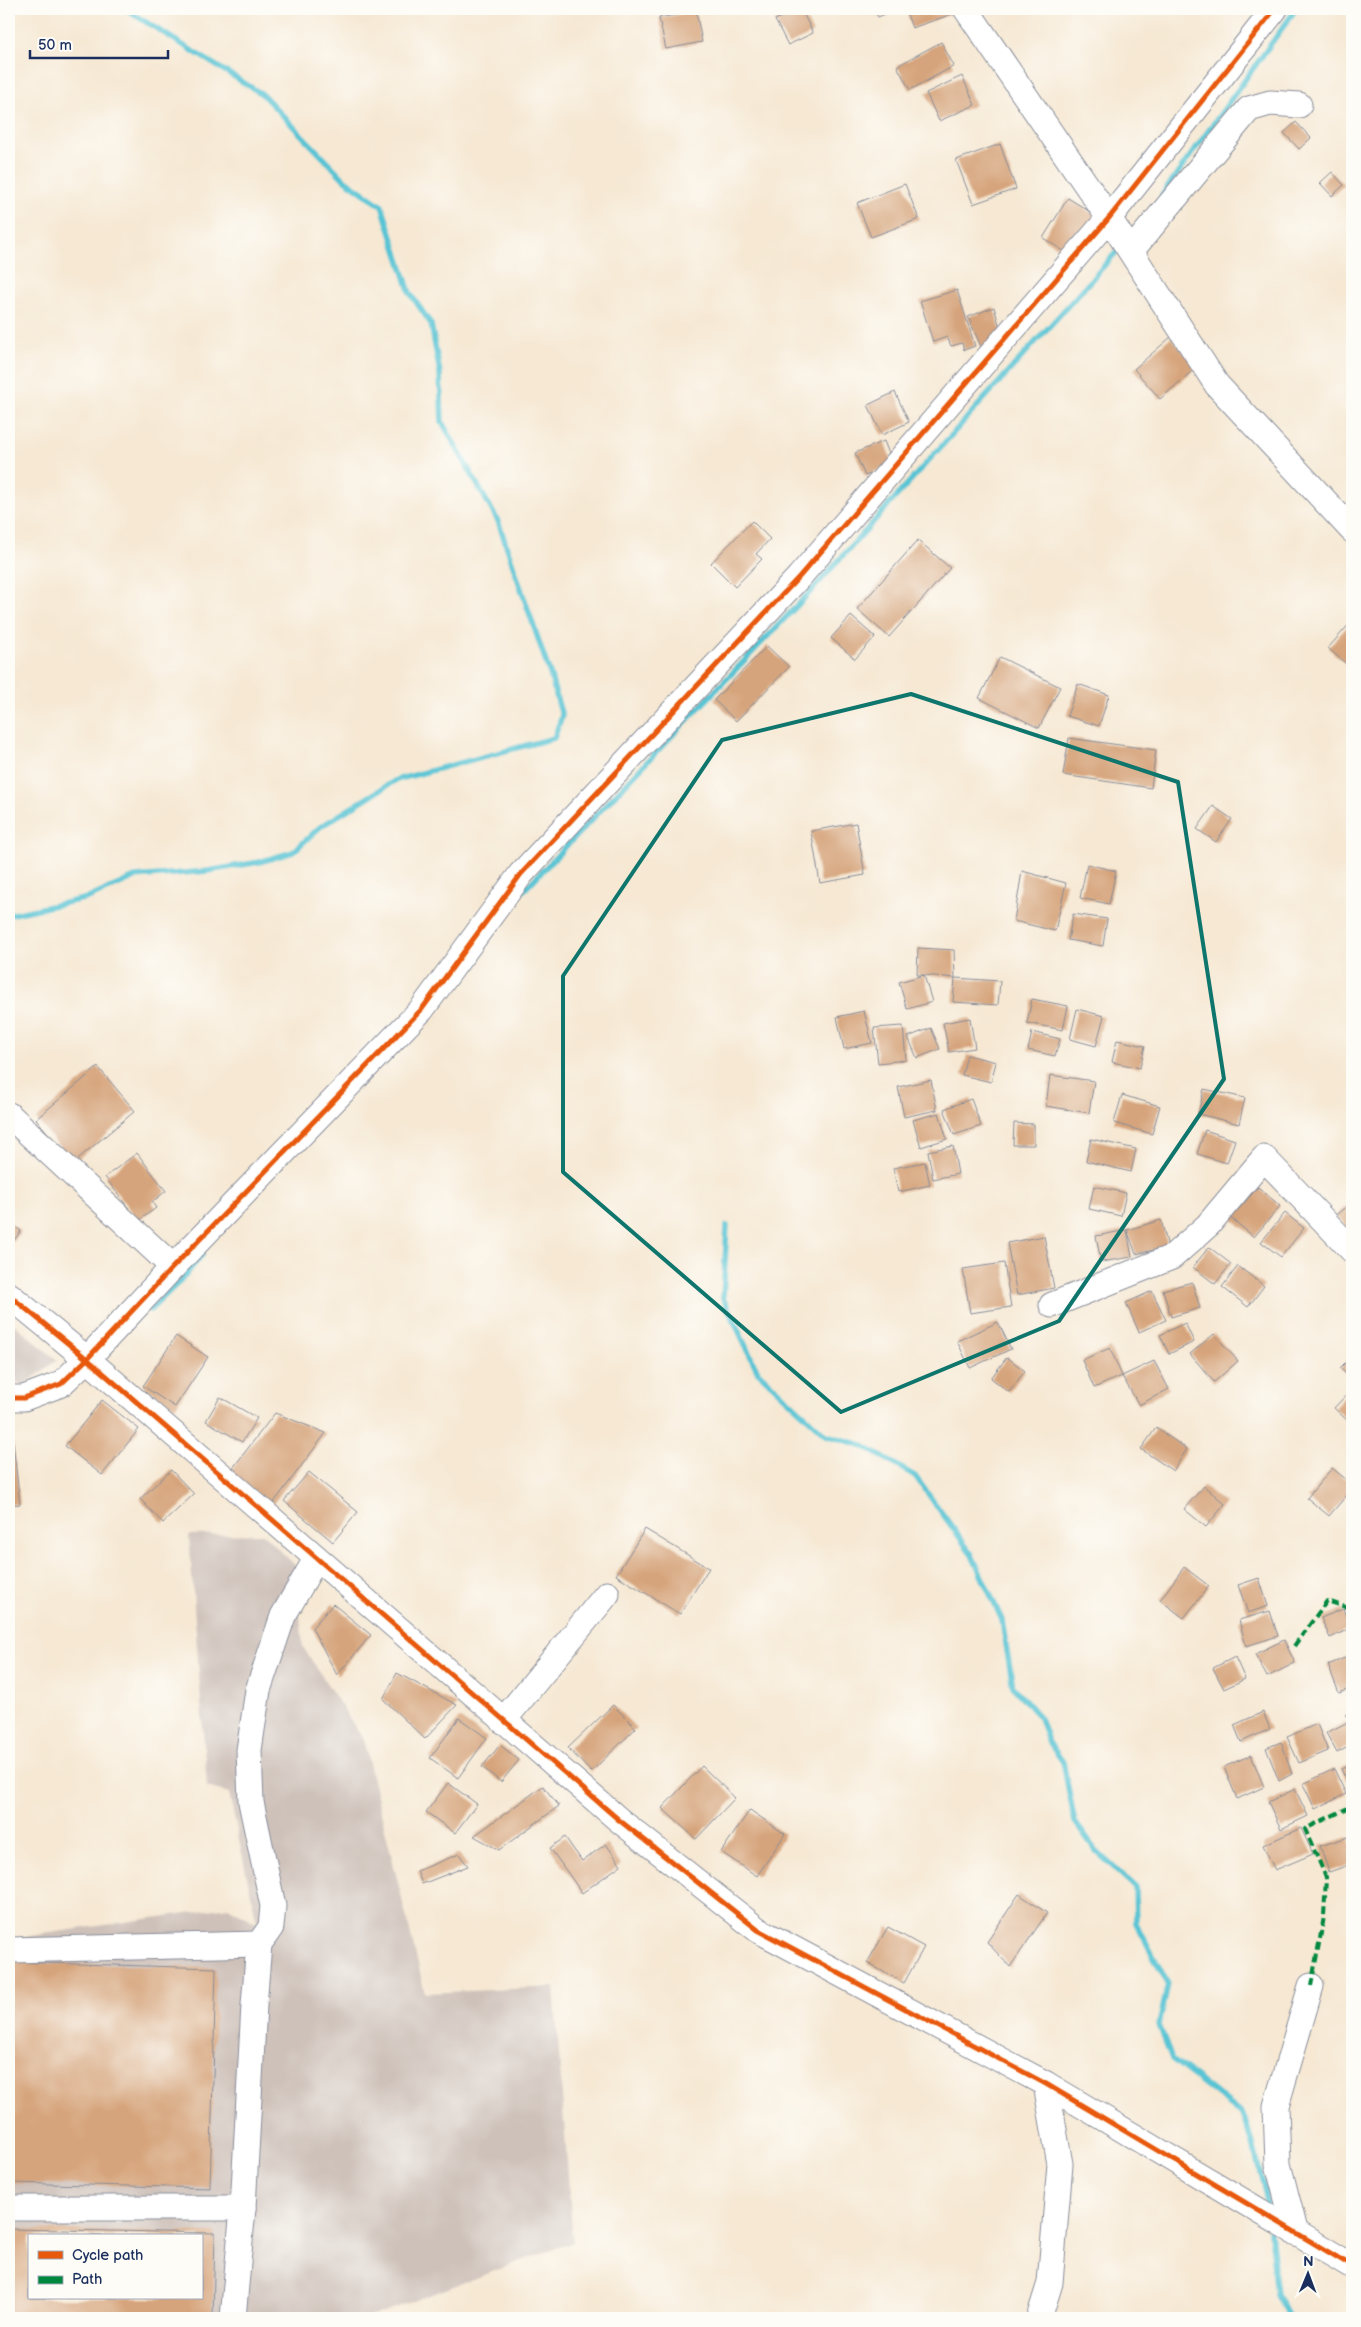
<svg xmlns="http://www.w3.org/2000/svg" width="1361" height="2327" viewBox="0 0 1361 2327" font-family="'Balsamiq Sans',sans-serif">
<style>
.industrial{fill:#cec1ba;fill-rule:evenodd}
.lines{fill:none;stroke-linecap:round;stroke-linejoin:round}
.stream{stroke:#59c4d4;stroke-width:5.5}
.building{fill:#d6a47c;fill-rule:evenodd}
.minor-casing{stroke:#888c98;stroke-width:27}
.minor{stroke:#fff;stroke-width:25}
.quiet{stroke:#00873e;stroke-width:4;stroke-dasharray:8 4;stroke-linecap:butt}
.cycleway-casing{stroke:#fdfcf7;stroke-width:8}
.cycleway{stroke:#e8590c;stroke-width:5}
.marked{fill:none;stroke:#0f766e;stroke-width:4;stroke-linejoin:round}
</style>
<rect width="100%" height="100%" fill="#fdfcf7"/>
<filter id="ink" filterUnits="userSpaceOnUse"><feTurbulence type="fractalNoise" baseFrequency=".02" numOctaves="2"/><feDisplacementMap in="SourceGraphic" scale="10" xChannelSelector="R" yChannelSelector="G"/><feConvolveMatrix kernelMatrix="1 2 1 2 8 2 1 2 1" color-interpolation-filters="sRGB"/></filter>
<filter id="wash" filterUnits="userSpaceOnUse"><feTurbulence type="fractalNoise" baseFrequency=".0096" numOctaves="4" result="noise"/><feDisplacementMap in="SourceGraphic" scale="20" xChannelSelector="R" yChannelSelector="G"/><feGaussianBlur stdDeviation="1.12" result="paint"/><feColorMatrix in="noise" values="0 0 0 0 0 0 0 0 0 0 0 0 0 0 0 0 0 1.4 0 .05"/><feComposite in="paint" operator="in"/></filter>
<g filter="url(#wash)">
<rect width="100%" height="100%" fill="#f6e8d3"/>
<g class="industrial">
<path d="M9,1320L57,1360L25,1384L9,1383Z"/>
<path d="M263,1534L295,1565L303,1647L363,1739L425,1993L554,1987L573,2242L367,2318H9V1939L228,1907L257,1923L229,1793L207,1787L189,1535ZM29,2236H201V2298H29Z"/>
</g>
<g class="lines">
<g class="stream">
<path d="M1162,195L1296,9"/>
<path d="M524,890L812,590L1120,248"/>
<path d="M9,915L88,898L135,877L208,871L259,862L293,852L320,827L396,780L554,738L562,716L550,674L498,521L442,422L440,373L431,324L410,293L382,206L345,180L262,94L125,9"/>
<path d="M727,1226L723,1298L758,1372L826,1435L862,1445L915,1476L971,1553L1002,1620L1013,1687L1040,1718L1048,1741L1063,1762L1075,1822L1096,1851L1135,1887L1136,1923L1168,1984L1159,2025L1172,2059L1241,2113L1251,2137L1269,2207"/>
<path d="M150,1310L181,1280L202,1255"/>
<path d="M9,1412L21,1409"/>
<path d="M1270,2232L1277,2294L1289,2318"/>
</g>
</g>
<g id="blocks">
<g class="building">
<path d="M796,9H801L813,33L788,45L775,20Z"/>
<path d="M874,9H897L878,17Z"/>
<path d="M905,9H953L955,13L912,28Z"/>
<path d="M696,11L702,42L666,49L659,18Z"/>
<path d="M941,42L954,66L910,90L897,66Z"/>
<path d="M962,76L975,105L939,121L926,93Z"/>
<path d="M1296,122L1311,138L1299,149L1284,133Z"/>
<path d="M1000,144L1016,189L973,204L956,160Z"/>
<path d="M1332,172L1344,185L1332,196L1320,183Z"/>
<path d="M905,184L919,219L871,237L857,203Z"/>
<path d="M1068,198L1097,216L1072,256L1043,238Z"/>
<path d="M957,290L975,346L964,350L962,343L951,346L947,337L933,342L920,301Z"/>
<path d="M994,307L1003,338L983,351L968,317Z"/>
<path d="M1171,337L1197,367L1160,399L1134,369Z"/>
<path d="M895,392L909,422L882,435L868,405Z"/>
<path d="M884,441L893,464L865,476L855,453Z"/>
<path d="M752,521L770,539L756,554L762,559L735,587L711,563Z"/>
<path d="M918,540L950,568L889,637L857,609Z"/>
<path d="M851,616L875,637L855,659L831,638Z"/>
<path d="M1352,621V669L1328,648Z"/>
<path d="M767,646L789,667L736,721L714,700Z"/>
<path d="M1000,657L1060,687L1039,728L979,698Z"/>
<path d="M1078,684L1109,695L1099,726L1067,716Z"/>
<path d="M1069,738L1156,750L1151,788L1063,775Z"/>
<path d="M1213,806L1232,819L1216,842L1197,829Z"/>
<path d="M856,823L865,875L820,883L811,831Z"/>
<path d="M1087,864L1116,871L1109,904L1080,898Z"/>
<path d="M1022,871L1066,883L1055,931L1014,921Z"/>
<path d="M1073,914L1107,919L1103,946L1068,940Z"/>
<path d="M918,948L954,950L955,978L1000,981L998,1005L953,1002L955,978L924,975L932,1002L907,1009L899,982L924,975H917Z"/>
<path d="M1032,999L1068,1006L1063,1030L1027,1023Z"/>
<path d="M1077,1009L1104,1016L1096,1046L1070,1039Z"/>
<path d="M864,1011L872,1043L844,1049L837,1017Z"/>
<path d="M970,1018L975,1048L949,1052L943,1023Z"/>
<path d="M903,1026L906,1060L878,1063L874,1028Z"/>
<path d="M931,1028L940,1049L917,1058L908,1037Z"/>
<path d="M1032,1032L1060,1039L1055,1056L1028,1050Z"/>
<path d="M1117,1040L1145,1046L1140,1068L1112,1062Z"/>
<path d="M967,1055L996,1062L991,1082L962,1075Z"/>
<path d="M98,1067L135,1111L73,1163L36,1119Z"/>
<path d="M1050,1075L1094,1081L1089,1113L1046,1106Z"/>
<path d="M931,1080L937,1110L904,1117L898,1087Z"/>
<path d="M1204,1089L1245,1098L1239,1124L1198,1114Z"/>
<path d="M1122,1095L1160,1106L1152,1134L1114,1123Z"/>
<path d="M971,1099L981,1126L954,1135L944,1109Z"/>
<path d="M939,1113L947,1139L921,1147L913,1120Z"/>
<path d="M1014,1123L1034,1124V1145H1013Z"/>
<path d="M1205,1130L1235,1140L1227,1163L1197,1154Z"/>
<path d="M1091,1139L1136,1149L1131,1172L1086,1161Z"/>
<path d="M953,1146L958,1174L933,1179L928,1151Z"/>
<path d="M137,1153L166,1191L152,1202L156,1208L138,1221L105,1177Z"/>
<path d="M925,1162L930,1185L898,1192L893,1168Z"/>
<path d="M1094,1186L1126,1193L1121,1216L1089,1209Z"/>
<path d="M1258,1187L1280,1206L1254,1237L1231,1218Z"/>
<path d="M1350,1203L1352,1206V1234L1336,1215Z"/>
<path d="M1285,1213L1304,1228L1281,1257L1261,1242Z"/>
<path d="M1161,1220L1168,1247L1136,1254L1127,1230Z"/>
<path d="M9,1222L21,1231L9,1247Z"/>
<path d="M1127,1230L1132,1257L1101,1262L1096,1236Z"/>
<path d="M1044,1236L1054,1288L1017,1295L1007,1243Z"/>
<path d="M1209,1247L1231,1264L1215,1284L1193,1267Z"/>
<path d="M1004,1263L1011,1307L970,1313L963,1269Z"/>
<path d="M1238,1266L1264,1286L1248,1307L1222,1287Z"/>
<path d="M1192,1282L1200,1308L1171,1317L1163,1290Z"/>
<path d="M1152,1291L1166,1320L1139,1332L1126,1303Z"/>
<path d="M998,1322L1011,1349L970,1368L957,1341Z"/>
<path d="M1185,1323L1194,1342L1169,1354L1160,1335Z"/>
<path d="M1214,1334L1238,1361L1214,1382L1190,1354Z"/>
<path d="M176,1336L208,1357L175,1407L143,1386Z"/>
<path d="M1110,1348L1122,1376L1094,1388L1082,1360Z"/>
<path d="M1352,1356V1380L1340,1368Z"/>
<path d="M1007,1357L1025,1371L1009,1392L991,1378Z"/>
<path d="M1154,1361L1169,1389L1139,1405L1122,1376Z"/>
<path d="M1351,1390L1352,1391V1425L1334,1408Z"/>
<path d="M220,1397L257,1418L242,1442L206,1421Z"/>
<path d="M102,1400L139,1429L102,1475L65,1446Z"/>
<path d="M275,1413L326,1433L272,1505L229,1473Z"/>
<path d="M1156,1428L1187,1449L1173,1471L1141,1449Z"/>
<path d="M13,1442L20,1504L9,1505V1443Z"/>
<path d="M1332,1468L1352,1484V1489L1329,1516L1307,1498Z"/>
<path d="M171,1470L194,1494L163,1523L140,1499Z"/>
<path d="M309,1472L358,1512L333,1542L284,1501Z"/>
<path d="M1204,1486L1225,1504L1206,1527L1184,1509Z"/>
<path d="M645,1529L709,1568L680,1614L616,1575Z"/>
<path d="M1184,1567L1209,1586L1184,1618L1160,1600Z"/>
<path d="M1259,1578L1268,1606L1248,1613L1238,1585Z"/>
<path d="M333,1604L371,1635L337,1675L312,1628Z"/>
<path d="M1343,1609L1351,1628L1330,1638L1321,1618Z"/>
<path d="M1270,1611L1278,1636L1246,1646L1239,1620Z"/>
<path d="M1284,1640L1295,1663L1267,1677L1255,1654Z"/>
<path d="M1352,1655V1688L1339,1693L1328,1665Z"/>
<path d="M1235,1657L1245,1679L1224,1689L1213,1668Z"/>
<path d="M397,1673L457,1705L425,1739L383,1699Z"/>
<path d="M613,1705L636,1728L591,1772L568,1748Z"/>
<path d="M1263,1712L1270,1729L1241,1742L1234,1725Z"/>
<path d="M1352,1712V1727L1346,1715Z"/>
<path d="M459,1718L487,1738L458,1778L430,1758Z"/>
<path d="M1346,1723L1352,1736V1745L1337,1753L1326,1733Z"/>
<path d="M1317,1724L1328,1751L1299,1763L1287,1737Z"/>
<path d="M1281,1742L1292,1774L1279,1781L1266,1748Z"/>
<path d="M500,1745L519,1760L501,1782L482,1767Z"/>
<path d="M1251,1755L1264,1787L1237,1799L1224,1767Z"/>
<path d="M1352,1763V1787L1350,1788L1341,1769Z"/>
<path d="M702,1766L735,1798L696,1839L662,1808Z"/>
<path d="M1334,1769L1346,1794L1315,1809L1303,1784Z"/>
<path d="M448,1783L477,1804L455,1833L426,1812Z"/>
<path d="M543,1786L559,1806L499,1850L474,1836Z"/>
<path d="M1295,1789L1308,1816L1281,1829L1268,1802Z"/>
<path d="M750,1810L785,1834L757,1876L721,1852Z"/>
<path d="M1301,1828L1313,1854L1275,1870L1263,1845Z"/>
<path d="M565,1837L582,1861L606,1844L621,1865L582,1893L550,1848Z"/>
<path d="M1348,1837L1352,1849V1864L1329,1872L1320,1846Z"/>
<path d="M459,1854L468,1866L422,1884L417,1871Z"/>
<path d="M1019,1894L1047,1913L1010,1967L987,1942Z"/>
<path d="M888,1927L924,1947L904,1983L867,1963Z"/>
<path d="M9,1962L216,1968L210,2188L9,2183Z"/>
<path d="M9,2229L215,2233L213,2318H9ZM29,2236H201V2298H29Z"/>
</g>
</g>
</g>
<g filter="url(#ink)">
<use href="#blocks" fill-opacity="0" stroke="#888c98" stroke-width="1"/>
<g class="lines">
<defs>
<g id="minor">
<path d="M966,9L1109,218L1217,385L1352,530"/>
<path d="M1131,251L1249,109L1270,103L1299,105"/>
<path d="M9,1115L173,1267"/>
<path d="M9,1295L87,1359L619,1820L758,1930L1046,2084L1352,2266"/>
<path d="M1052,1305L1172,1257L1208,1225L1264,1158L1352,1250"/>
<path d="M9,1398H24L61,1384L87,1359L173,1267L422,1009L521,874L799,577L1109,218L1275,9"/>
<path d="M503,1721L607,1594"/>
<path d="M9,1950L259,1944"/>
<path d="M9,2208H243"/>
<path d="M1296,2234L1278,2164L1276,2106L1311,1986"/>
<path d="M233,2318L243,2208L254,2005L259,1944L271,1927L273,1906L251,1802L249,1750L258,1690L283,1616L316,1559"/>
<path d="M1039,2318L1050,2283L1060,2164L1046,2084"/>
</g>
</defs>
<use href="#minor" class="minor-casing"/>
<use href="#minor" class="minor"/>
<g class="quiet">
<path d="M1294,1646L1327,1601L1352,1609"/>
<path d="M1311,1986L1324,1917L1326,1877L1305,1829L1352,1806"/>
</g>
<defs>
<g id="cycleway">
<path d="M9,1295L87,1359L619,1820L758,1930L1046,2084L1352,2266"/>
<path d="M9,1398H24L61,1384L87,1359L173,1267L422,1009L521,874L799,577L1109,218L1275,9"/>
</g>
</defs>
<use href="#cycleway" class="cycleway-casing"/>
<use href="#cycleway" class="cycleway"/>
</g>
</g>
<path class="marked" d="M911,694L1178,782L1224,1079L1059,1321L841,1412L563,1172V976L722,740Z"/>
<rect width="1361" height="2327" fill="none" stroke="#fdfcf7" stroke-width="30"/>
<rect x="28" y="2234" width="175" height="65" fill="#fdfcf7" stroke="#a3aaba"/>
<rect x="38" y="2251" width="25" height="8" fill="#e8590c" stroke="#a3aaba"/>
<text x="72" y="2260" font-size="15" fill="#1b2f5e">Cycle path</text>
<rect x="38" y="2276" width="25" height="8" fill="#00873e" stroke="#a3aaba"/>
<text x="72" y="2284" font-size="15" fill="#1b2f5e">Path</text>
<g transform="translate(1308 2274) rotate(1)" stroke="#fdfcf7" stroke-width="4" paint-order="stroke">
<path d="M0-4L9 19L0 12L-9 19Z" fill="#1b2f5e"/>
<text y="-8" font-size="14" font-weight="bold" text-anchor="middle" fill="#1b2f5e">N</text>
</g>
<path d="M30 50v8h138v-8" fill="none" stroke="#1b2f5e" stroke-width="2.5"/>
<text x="38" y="50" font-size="15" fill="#1b2f5e" stroke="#fdfcf7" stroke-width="4" paint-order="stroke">50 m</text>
</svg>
